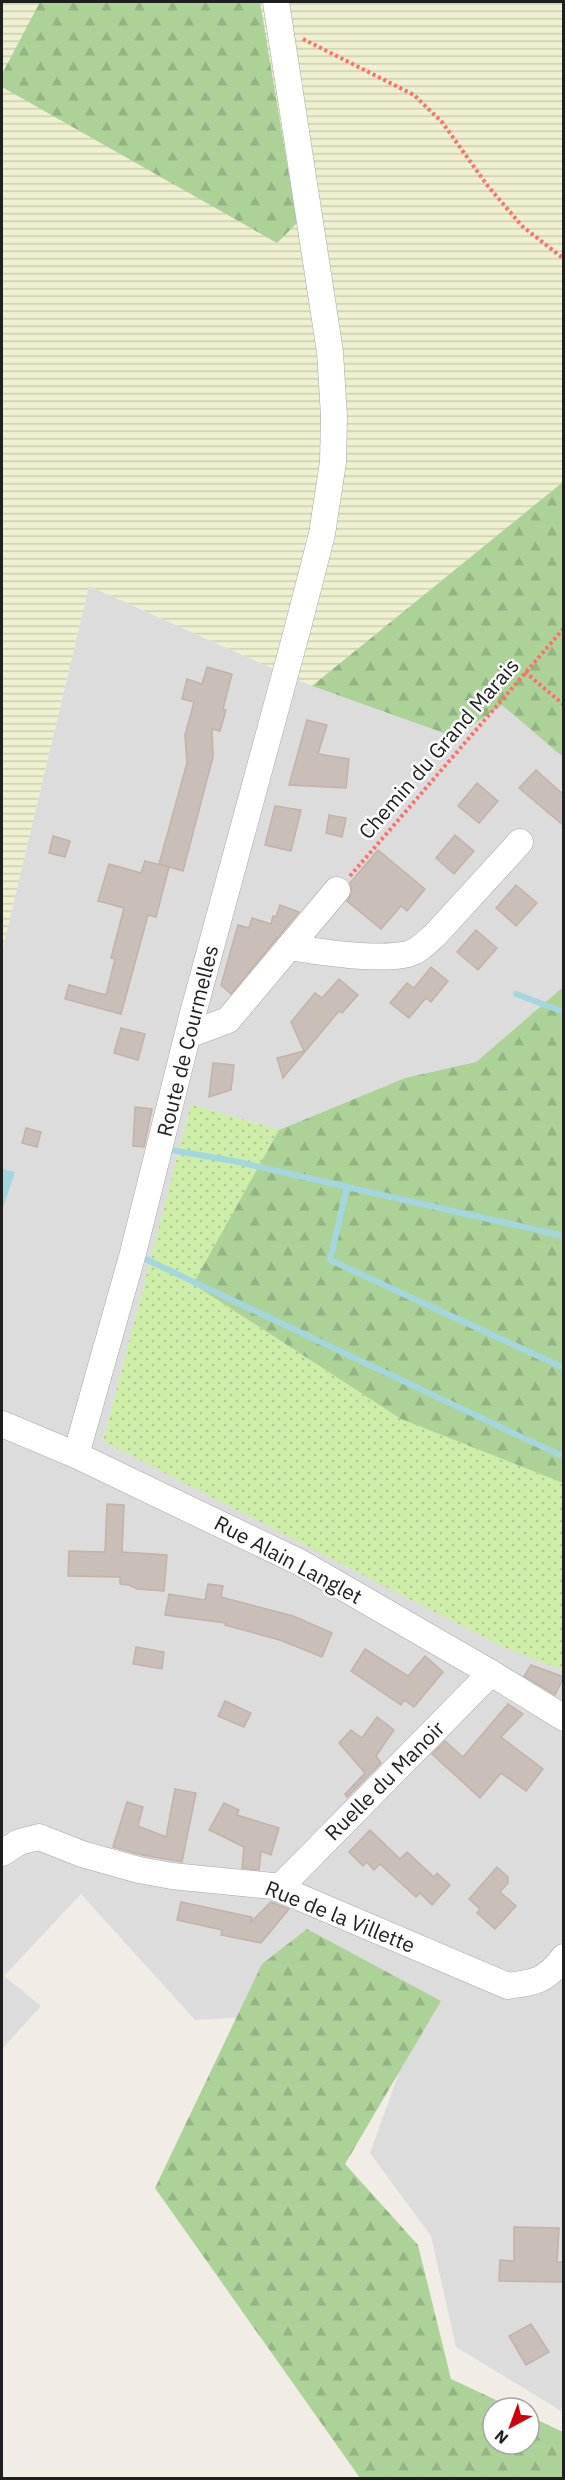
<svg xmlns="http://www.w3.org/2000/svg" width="565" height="2480" viewBox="0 0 565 2480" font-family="'IBM Plex Sans',sans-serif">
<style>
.residential{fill:#dddcdc}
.farmland{fill:url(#farmland-rules)}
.grass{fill:url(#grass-dots)}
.forest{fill:url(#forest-firs)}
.water{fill:#a4d6e0}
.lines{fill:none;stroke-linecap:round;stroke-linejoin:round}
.stream{stroke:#a4d6e0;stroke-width:6}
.building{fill:#c9beb8;stroke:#c3b2a7;stroke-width:1.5}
.minor-casing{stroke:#a6a6a6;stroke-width:27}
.path{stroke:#ff6f68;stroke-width:4;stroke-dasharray:3 3;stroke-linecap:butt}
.minor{stroke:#fff;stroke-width:26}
.labels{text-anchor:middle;stroke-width:5;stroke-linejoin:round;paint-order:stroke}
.street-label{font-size:21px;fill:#1f1f1f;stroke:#fff}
</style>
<defs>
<pattern id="farmland-rules" width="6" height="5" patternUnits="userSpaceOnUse" patternTransform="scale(1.5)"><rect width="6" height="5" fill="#eff0d0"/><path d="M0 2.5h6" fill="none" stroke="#cccdb2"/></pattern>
<pattern id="grass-dots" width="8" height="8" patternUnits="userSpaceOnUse" patternTransform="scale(1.5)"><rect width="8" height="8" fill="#ceeda9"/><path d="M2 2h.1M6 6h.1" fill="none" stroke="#b0cb91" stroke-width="1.8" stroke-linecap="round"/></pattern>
<pattern id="forest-firs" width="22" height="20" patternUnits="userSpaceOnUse" patternTransform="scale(1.5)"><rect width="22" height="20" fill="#acd298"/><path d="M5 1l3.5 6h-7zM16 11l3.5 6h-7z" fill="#94b483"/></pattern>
</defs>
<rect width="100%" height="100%" fill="#f1ece5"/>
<path class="residential" d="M89,586L312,686L455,737L502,704L563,757V987L476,1062L405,1078L279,1130L191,1104L103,1441L563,1669V2412L456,2347L431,2236L370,2153L417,2023L382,2009L195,2020L81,1894L4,1976L41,2006L2,2049V951Z"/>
<path class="farmland" d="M2,2H563V482L312,686L89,586L2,951Z"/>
<path class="grass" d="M191,1104L279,1130L193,1284L401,1419L563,1483V1670L505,1648L103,1441Z"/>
<g class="forest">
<path d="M40,2H260L297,223L277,243L2,87V74Z"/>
<path d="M563,482V757L502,705L455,737L312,686Z"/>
<path d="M563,987V1483L401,1419L193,1284L279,1130L405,1078L476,1062Z"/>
<path d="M307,1929L441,2001L345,2164L418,2245L451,2379L513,2408H493V2444H529V2416L563,2432V2478H360L155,2188L262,1964Z"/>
</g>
<path class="water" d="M2,1169L15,1172L2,1211Z"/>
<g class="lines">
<g class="stream">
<path d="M516,994L564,1012"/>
<path d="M165,1149L234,1161L347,1187L330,1260L564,1368"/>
<path d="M347,1187L564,1236"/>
<path d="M139,1256L564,1457"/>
</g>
</g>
<g class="building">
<path d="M207,667L232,674L223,709L226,710L220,731L212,729L213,757L183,871L159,864L187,763L185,735L194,702L182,699L187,679L202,684Z"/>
<path d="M307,720L327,725L318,754L349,759L346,788L289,785Z"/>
<path d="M536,770L564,795V826L519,788Z"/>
<path d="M477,783L498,801L479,823L458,806Z"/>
<path d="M275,806L301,810L291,851L265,845Z"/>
<path d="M329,815L346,818L342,837L326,833Z"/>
<path d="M455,835L474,851L454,874L436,858Z"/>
<path d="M53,836L70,841L65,857L49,853Z"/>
<path d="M378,850L425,889L407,911L401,906L381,929L347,901L352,892L350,883Z"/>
<path d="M145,861L169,867L156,917L148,915L121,1014L65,999L69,985L106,995L115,959L111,958L124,908L98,901L109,864L141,873Z"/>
<path d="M516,885L537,903L516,926L496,908Z"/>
<path d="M280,905L299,912L231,994L221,985L238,925L249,928L252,918L271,924L273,916L276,917Z"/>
<path d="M476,930L497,948L478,970L457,952Z"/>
<path d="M431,967L448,981L431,1002L426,998L409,1018L390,1003L407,983L414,988Z"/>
<path d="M339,979L358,995L342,1013L339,1011L283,1078L277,1058L304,1051L291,1022L315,993L322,998Z"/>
<path d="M121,1028L145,1034L138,1060L114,1053Z"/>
<path d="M213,1063L234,1065L231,1090L209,1097Z"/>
<path d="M135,1107L152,1109L144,1147L133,1146Z"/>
<path d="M26,1128L41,1132L37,1147L22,1143Z"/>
<path d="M107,1504L124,1505L122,1552L167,1555L164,1591L137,1589L129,1585L120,1584V1577L68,1576L69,1551L105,1552Z"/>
<path d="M208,1584L223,1586L221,1597L293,1616L332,1633L322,1657L280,1640L225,1625L226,1623L165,1615L169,1594L205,1600Z"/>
<path d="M136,1647L164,1652L162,1669L133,1664Z"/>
<path d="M365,1649L408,1676L425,1656L443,1672L414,1707L404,1700L401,1705L351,1671Z"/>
<path d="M531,1665L564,1677L555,1695L524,1676Z"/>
<path d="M225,1701L251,1713L244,1727L218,1716Z"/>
<path d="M508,1704L523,1714L501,1737L543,1769L526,1791L501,1773L480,1798L432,1754L445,1741L463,1757Z"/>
<path d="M377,1717L394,1730L376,1756L381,1763L347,1797L345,1794L365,1773L339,1743L351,1730L362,1738Z"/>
<path d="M175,1789L196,1793L182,1862L142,1855L113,1847L127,1802L143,1807L138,1826L166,1837Z"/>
<path d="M224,1803L239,1810L237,1815L279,1828L271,1855L261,1851L259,1870L242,1868L244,1847L209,1830Z"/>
<path d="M370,1830L400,1859L407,1852L434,1877L437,1873L450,1885L432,1905L420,1893L416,1897L380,1864L374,1870L367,1862L363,1866L349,1852Z"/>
<path d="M497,1867L508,1877V1883L500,1892L516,1906L495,1929L477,1913L480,1909L469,1899Z"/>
<path d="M181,1902L252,1917L251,1922L271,1902L289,1909L261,1943L221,1935L222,1930L177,1920Z"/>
<path d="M514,2227L559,2228L557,2262H564V2282L499,2281L500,2260L514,2261Z"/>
<path d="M531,2324L549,2352L526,2365L509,2336Z"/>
</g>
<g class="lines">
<defs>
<g id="minor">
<path d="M289,947C321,952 376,961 408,954C419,951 427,942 435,935L520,842"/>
<path d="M188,1035L228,1020L337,890"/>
<path d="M2,1424L76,1455L301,1563L491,1673L564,1718"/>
<path d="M76,1455L133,1253L192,1017L298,627L322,534L333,462L334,416L330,352L276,2"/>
<path d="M2,1853L19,1842L39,1837L82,1854L139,1870L172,1876L273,1886L508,1986C537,1982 545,1981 564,1957"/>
<path d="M279,1888L491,1673"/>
</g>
</defs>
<use href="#minor" class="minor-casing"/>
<g class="path">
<path d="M303,39L414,95L442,122L487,185L522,226L564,259"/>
<path d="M525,672L564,705"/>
<path d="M350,876L564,628"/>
</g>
<use href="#minor" class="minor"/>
</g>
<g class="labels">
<g class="street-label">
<text transform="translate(439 749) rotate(-49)" y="7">Chemin du Grand Marais</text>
<text transform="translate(188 1041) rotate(-76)" y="7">Route de Courmelles</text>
<text transform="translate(288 1560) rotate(28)" y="7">Rue Alain Langlet</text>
<text transform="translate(385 1781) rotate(-45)" y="7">Ruelle du Manoir</text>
<text transform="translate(340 1917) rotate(22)" y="7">Rue de la Villette</text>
</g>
</g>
<rect width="565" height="2480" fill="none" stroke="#1f1f1f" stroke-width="6"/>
<g transform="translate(511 2426) rotate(221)"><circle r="28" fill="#ffffff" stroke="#a5a5a5" stroke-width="1.5"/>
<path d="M0-4.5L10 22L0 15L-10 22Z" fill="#cf000c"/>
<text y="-9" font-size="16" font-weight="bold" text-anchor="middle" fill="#1f1f1f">N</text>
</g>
</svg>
